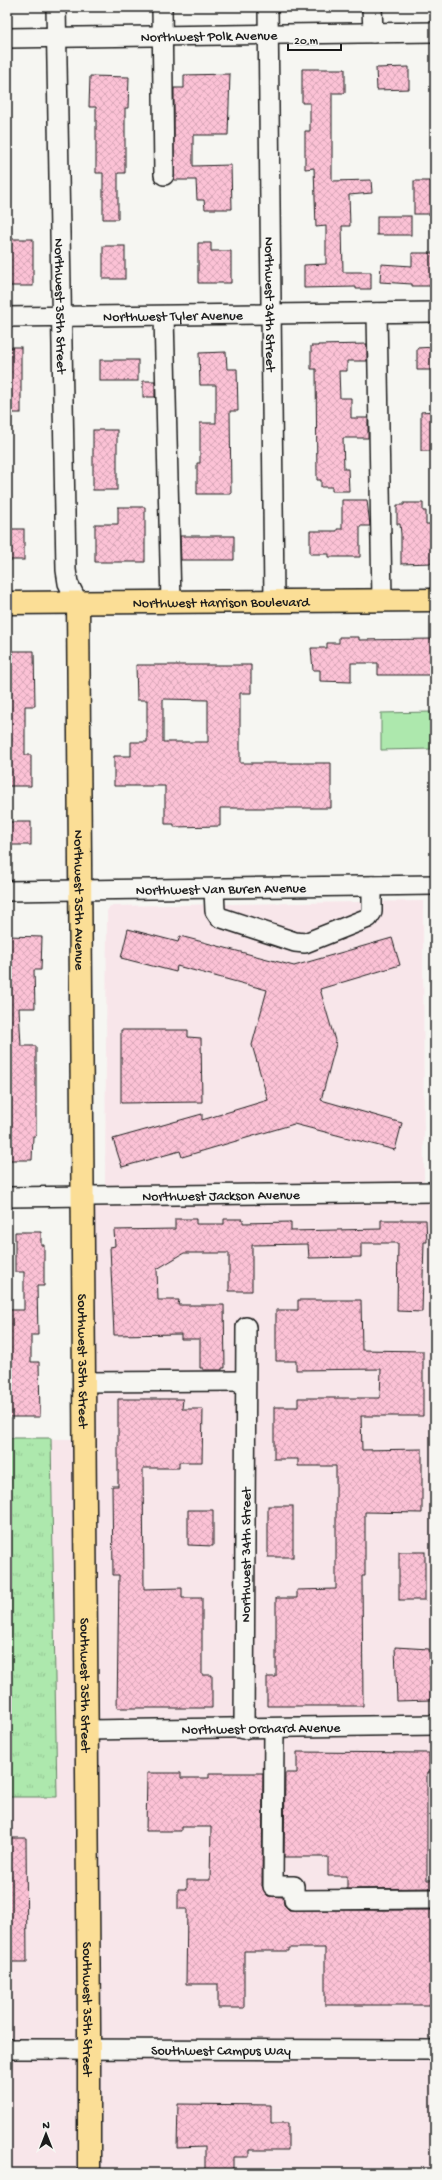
<svg xmlns="http://www.w3.org/2000/svg" width="442" height="2180" viewBox="0 0 442 2180" font-family="'Gochi Hand',sans-serif">
<style>
.built{fill:#f8e6ea}
.grass{fill:url(#grass-tufts);stroke:#648264}
.green{fill:#ade8ad;stroke:#648264}
.building{fill:url(#building-cross-hatch);stroke:#1c1c1c;fill-rule:evenodd}
.lines{fill:none;stroke-linecap:round;stroke-linejoin:round}
.minor-casing{stroke:#1c1c1c;stroke-width:22}
.major-casing{stroke:#1c1c1c;stroke-width:25}
.minor{stroke:#f6f6f2;stroke-width:19}
.major{stroke:#fbde96;stroke-width:22}
.labels{text-anchor:middle;stroke-width:4;stroke-linejoin:round;paint-order:stroke}
.street-label{font-size:14px;fill:#1c1c1c;stroke:#f6f6f2}
</style>
<defs>
<pattern id="grass-tufts" width="24" height="20" patternUnits="userSpaceOnUse"><rect width="24" height="20" fill="#ade8ad"/><path d="M3 7l-1-3M5 7V3M7 7l1-3M15 17l-1-3M17 17v-4M19 17l1-3" fill="none" stroke="#94c694"/></pattern>
<pattern id="building-cross-hatch" width="8" height="8" patternUnits="userSpaceOnUse"><rect width="8" height="8" fill="#fcc2d6"/><path d="M0 0l8 8M0 8l8-8" fill="none" stroke="#d7a6b7"/></pattern>
</defs>
<rect width="100%" height="100%" fill="#f6f6f2"/>
<filter id="ink" filterUnits="userSpaceOnUse"><feTurbulence type="fractalNoise" baseFrequency=".025" numOctaves="2"/><feDisplacementMap in="SourceGraphic" scale="8" xChannelSelector="R" yChannelSelector="G"/><feConvolveMatrix kernelMatrix="1 2 1 2 8 2 1 2 1" color-interpolation-filters="sRGB"/></filter>
<g filter="url(#ink)">
<g class="built">
<path d="M423,901L424,1184L105,1186L107,911L110,906Z"/>
<path d="M435,1196V2173H7V1439H88L89,1203Z"/>
</g>
<path class="grass" d="M7,1438H51L57,1797H7Z"/>
<path class="green" d="M431,712V749L381,750V713Z"/>
<g class="building">
<path d="M409,67V89L377,90L376,68Z"/>
<path d="M302,69H345V93H332V181L371,180L372,193L349,195L350,226H342L343,272H371V289H356V287L304,288V265L326,264V226L316,227L314,168L305,169V131H310V103H302Z"/>
<path d="M230,74L228,135H193V166L231,165L232,209H205L204,200H197L196,180H174V88H184V75Z"/>
<path d="M90,76L129,77L128,108H125V173H118V219H103V173H96V107H89Z"/>
<rect x="414" y="181" width="21" height="33"/>
<rect x="377" y="216" width="34" height="19"/>
<rect x="7" y="239" width="26" height="47"/>
<path d="M198,243H211V251H231V283H198Z"/>
<rect x="103" y="246" width="22" height="33"/>
<path d="M412,253H435V286H412V284L380,282L381,264L412,266Z"/>
<path d="M367,344V361H347V371H339L340,398H351V418H368V438H343L344,469H348L349,491H332V487H321V480H317L316,369H311V346H318V345Z"/>
<rect x="7" y="347" width="14" height="66"/>
<path d="M435,347V370H417V348Z"/>
<path d="M226,352L227,369H237L238,411H230L231,494H197V463H200V423H216V385H200L199,353Z"/>
<rect x="100" y="360" width="38" height="21"/>
<rect x="143" y="381" width="12" height="16"/>
<path d="M435,411V451H421V412Z"/>
<rect x="93" y="430" width="24" height="60"/>
<path d="M342,500H367L370,526H360V557H329V554H310V531H337V529H342Z"/>
<path d="M404,503H423V511H426V524H435V558H432V563L401,564V534L400,524H397V505H404Z"/>
<path d="M118,507H145V562H95V524H118Z"/>
<rect x="7" y="529" width="17" height="31"/>
<path d="M180,536H234V560H181Z"/>
<path d="M339,637H359V640L433,639V675H378V663H351V682L320,681V670H313L311,648H327V643H339Z"/>
<path d="M7,651H34L35,706H25V755H31V786H7Z"/>
<path d="M136,665H251V693H240V763H331V808H220V826L174,827V824H165V786H114V756H131V742H147V700H137ZM163,699L208,700V742H163Z"/>
<rect x="7" y="822" width="24" height="23"/>
<path d="M128,929L178,942L180,936L294,966L392,938L400,965L320,989L336,1044L321,1100L402,1123L395,1150L294,1124L182,1157L180,1151L122,1167L113,1139L202,1114V1120L268,1100L252,1045L267,990L177,966L176,972L121,958Z"/>
<path d="M8,936L42,937L41,970H34L35,1008H19L21,1046H36V1136H33L32,1160H7V1113H10V1069H7Z"/>
<path d="M121,1030H188V1037L201,1038L202,1102L121,1103Z"/>
<path d="M175,1219H196V1224H224V1219H243V1223L291,1222V1231L381,1229V1220H426L427,1242H424L422,1312L397,1311L398,1243H361V1257L309,1258L308,1244L252,1245V1291H229V1253H184L157,1269L158,1300H179L178,1305H224L225,1368H222V1370H203V1368H200V1339H181V1334L114,1335L110,1247L115,1246L114,1230L175,1229Z"/>
<path d="M15,1232H41V1245H44V1286H37L38,1335H31V1362H39L40,1417H7V1310H24V1272H15Z"/>
<path d="M298,1300H361L362,1350L423,1351V1416H361L362,1450L422,1449V1513L365,1512V1576H362L363,1706H267V1677H276V1598H297V1590L336,1589V1466H298V1459H274V1407H298V1398H380L381,1369L296,1370V1361H276V1310H298Z"/>
<path d="M118,1399H183L182,1409H203L202,1462H179V1468H143L144,1589L182,1588V1598H202V1675H212V1708H117L119,1575H113L112,1486H118Z"/>
<rect x="268" y="1506" width="25" height="51"/>
<path d="M188,1510H213V1546L188,1545Z"/>
<rect x="399" y="1552" width="26" height="48"/>
<path d="M395,1647L429,1649L431,1700L397,1701Z"/>
<path d="M297,1752L429,1753V1773H427V1880H433V1888L347,1889V1876H328V1857H284L285,1773H297Z"/>
<path d="M147,1773H181V1778H209V1773H263L262,1886L268,1896L283,1897L284,1905L289,1910H433V2005H325V1948H289V1951H244V2008H218V1984H186L187,1909H178V1889H187V1880H210L211,1827H181V1831H146Z"/>
<path d="M7,1838H26L27,1962H7Z"/>
<path d="M178,2104L271,2105V2123H288V2150H249V2157H233V2170L205,2171V2147L177,2148Z"/>
</g>
<g class="lines">
<defs>
<g id="minor">
<path id="s1" d="M56,7L66,570L68,583L78,603"/>
<path d="M162,7L164,175"/>
<path id="s2" d="M268,7L274,601"/>
<path d="M372,7L373,33"/>
<path id="s3" d="M7,38L435,32"/>
<path d="M377,313L382,600"/>
<path d="M164,316L171,602"/>
<path id="s4" d="M7,317L435,312"/>
<path d="M214,889L215,911L219,917L295,942L305,943L368,918L372,912V886"/>
<path id="s5" d="M7,891L435,885"/>
<path id="s6" d="M7,1197L435,1192"/>
<path d="M84,1382L244,1381"/>
<path d="M274,1728L273,1886H294V1900L435,1899"/>
<path id="s7" d="M244,1729L246,1327"/>
<path id="s8" d="M87,1730L435,1725"/>
<path id="s9" d="M7,2049L435,2050"/>
</g>
<g id="major">
<path id="s10" d="M7,603L435,600"/>
<path id="s11" d="M78,603L89,2029V2173"/>
</g>
</defs>
<use href="#minor" class="minor-casing"/>
<use href="#major" class="major-casing"/>
<use href="#minor" class="minor"/>
<use href="#major" class="major"/>
</g>
</g>
<g class="labels">
<g class="street-label">
<text dy="5" stroke="none"><textPath href="#s3" startOffset="202">Northwest Polk Avenue</textPath></text>
<text dy="5" stroke="none"><textPath href="#s2" startOffset="297">Northwest 34th Street</textPath></text>
<text dy="5" stroke="none"><textPath href="#s1" startOffset="299">Northwest 35th Street</textPath></text>
<text dy="5" stroke="none"><textPath href="#s4" startOffset="166">Northwest Tyler Avenue</textPath></text>
<text dy="5" stroke="none"><textPath href="#s10" startOffset="214">Northwest Harrison Boulevard</textPath></text>
<text dy="5" stroke="none"><textPath href="#s5" startOffset="214">Northwest Van Buren Avenue</textPath></text>
<text dy="5" stroke="none"><textPath href="#s11" startOffset="297">Northwest 35th Avenue</textPath></text>
<text dy="5" stroke="none"><textPath href="#s6" startOffset="214">Northwest Jackson Avenue</textPath></text>
<text dy="5" stroke="none"><textPath href="#s11" startOffset="758">Southwest 35th Street</textPath></text>
<text dy="5" stroke="none"><textPath href="#s7" startOffset="174">Northwest 34th Street</textPath></text>
<text dy="5" stroke="none"><textPath href="#s11" startOffset="1082">Southwest 35th Street</textPath></text>
<text dy="5" stroke="none"><textPath href="#s8" startOffset="174">Northwest Orchard Avenue</textPath></text>
<text dy="5" stroke="none"><textPath href="#s11" startOffset="1406">Southwest 35th Street</textPath></text>
<text dy="5" stroke="none"><textPath href="#s9" startOffset="214">Southwest Campus Way</textPath></text>
</g>
</g>
<rect width="442" height="2180" fill="none" stroke="#f6f6f2" stroke-width="24"/>
<rect x="12" y="12" width="418" height="2156" fill="none" stroke="#1c1c1c" stroke-width="1.5" filter="url(#ink)"/>
<g transform="translate(46 2134)" stroke="#f6f6f2" stroke-width="3" paint-order="stroke">
<path d="M0-3L7 15L0 10L-7 15Z" fill="#1c1c1c"/>
<text y="-6" font-size="11" font-weight="bold" text-anchor="middle" fill="#1c1c1c">N</text>
</g>
<path d="M288 44v6h53v-6" fill="none" stroke="#1c1c1c" stroke-width="2"/>
<text x="294" y="44" font-size="12" fill="#1c1c1c" stroke="#f6f6f2" stroke-width="3" paint-order="stroke">20 m</text>
</svg>
